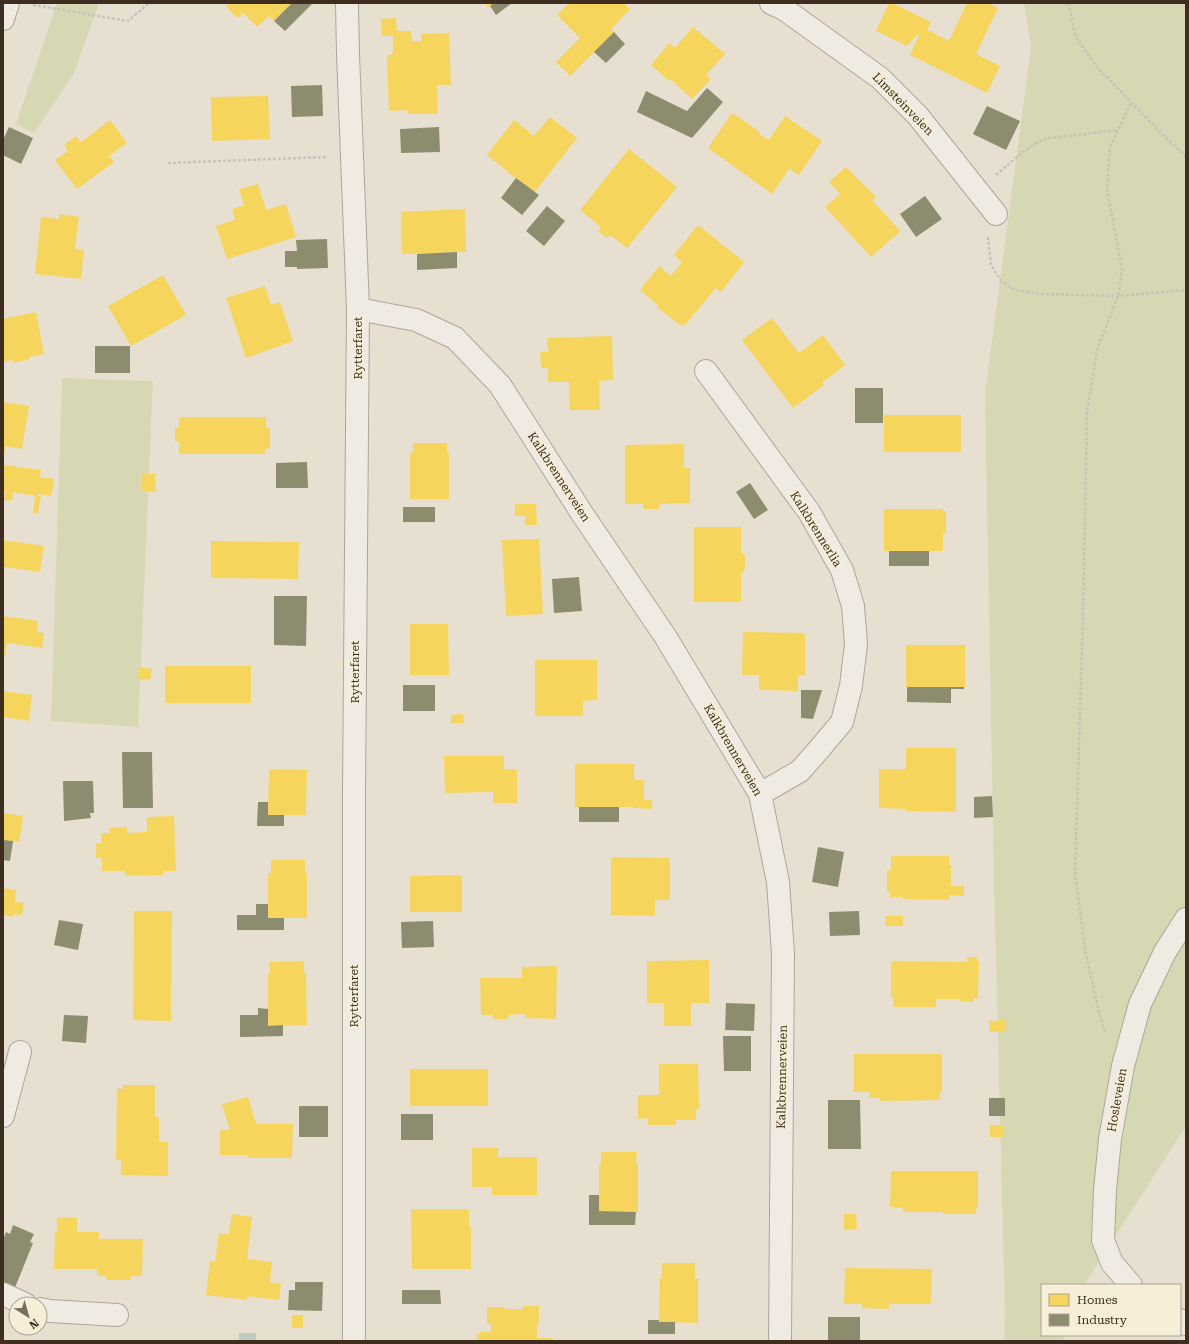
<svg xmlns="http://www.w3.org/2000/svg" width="1189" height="1344" viewBox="0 0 1189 1344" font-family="'Roboto Serif',serif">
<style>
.green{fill:#d6d7b3}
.water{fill:#bcccc2}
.homes{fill:#f6d55c}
.industry{fill:#8c8c6e}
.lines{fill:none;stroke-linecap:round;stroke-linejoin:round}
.minor-casing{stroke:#ada599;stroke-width:24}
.path{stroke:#c8c2b9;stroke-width:2.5;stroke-dasharray:3 2;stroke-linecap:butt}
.minor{stroke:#efebe3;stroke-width:22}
.labels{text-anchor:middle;stroke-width:4;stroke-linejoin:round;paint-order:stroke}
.street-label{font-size:12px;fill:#3d2e20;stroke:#f7eed8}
</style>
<rect width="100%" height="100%" fill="#e7e0d1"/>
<g class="green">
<path d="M57,3H99L74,73L34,133L16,124Z"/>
<path d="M1024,3H1186V1126L1084,1285H1042V1335H1063L1064,1341H1004L1005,1314L994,880L985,394L1031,47Z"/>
<path d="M62,378L153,381L138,727L51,721Z"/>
</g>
<rect class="water" x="239" y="1333" width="17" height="8"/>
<g class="homes">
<path d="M230,3H292L274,21L269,16L257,27L243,13L238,18L226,7Z"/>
<path d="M485,3H494L488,7Z"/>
<path d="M569,3H624L630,9L611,29L614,32L570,76L556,62L580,38L557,15Z"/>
<path d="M889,3H892L931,22L927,30L949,41L967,3H988L998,8L976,54L1000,66L987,93L910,55L919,35L918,34L907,46L876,31Z"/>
<path d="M396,18L397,31H411L412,41H421V34L449,33L451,85H437L438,114H408V110L389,111L387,57L393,53V36H382L381,19Z"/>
<path d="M693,27L725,54L706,75L711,79L692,99L670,79L669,81L651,65L669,43L675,48Z"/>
<path d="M268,96L270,139L212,141L211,97Z"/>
<path d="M732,113L760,132L759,134L769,140L785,116L822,141L799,175L789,169L772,194L708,148Z"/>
<path d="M550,117L577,138L534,193L487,155L514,120L534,136Z"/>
<path d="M110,120L127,143L109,156L114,162L77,189L55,160L68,151L64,145L76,136L81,142Z"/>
<path d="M629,149L677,187L627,248L610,235L607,238L598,231L601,227L580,210Z"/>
<path d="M846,167L876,197L872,200L900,231L894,237L871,257L825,207L840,194L829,182Z"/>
<path d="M258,184L266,210L286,204L296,237L227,259L216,226L235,220L232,209L244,205L239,189Z"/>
<path d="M465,209L466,252L402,254L401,212Z"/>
<path d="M59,214L79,217L75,249L84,250L81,279L35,274L41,217L59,219Z"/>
<path d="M698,225L744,262L721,292L716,288L684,326L682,324L681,326L657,307L658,305L640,290L659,266L671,276L682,262L674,255Z"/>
<path d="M163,275L186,315L131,346L108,306Z"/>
<path d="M265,286L271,305L280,302L293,341L246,358L226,298Z"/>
<path d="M36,312L44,354L29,357L30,359L13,363L12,360L3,362V319Z"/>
<path d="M772,318L799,353L823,335L845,365L822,383L824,385L793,408L742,340Z"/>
<path d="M612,336L613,380L599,381L600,410H570L569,382H548V368H541L540,352H548L547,338Z"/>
<path d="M3,402L29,406L22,449L5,446L4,457Z"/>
<rect x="884" y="415" width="77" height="37"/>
<path d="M179,417H266V428H270V449L266,448L265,454H179V441H175V427L179,428Z"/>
<path d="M413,443H447V453H449V499H410V453H413Z"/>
<path d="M684,444V468H690V503L659,504V509H643V504H625V445Z"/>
<path d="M3,465L41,470L40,477L54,479L51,496L38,494V496H41L38,513H33L35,496L13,492L12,501L4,500L5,491H3Z"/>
<path d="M142,474H155L156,492L142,491Z"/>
<path d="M515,504H536L537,525H525V516H515Z"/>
<path d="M884,509H943V511H946V533H943V551H884Z"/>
<path d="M694,527H741V552L745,555V570L741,573V602H694Z"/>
<path d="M539,539L543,614L506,616L502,540Z"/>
<path d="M3,540L44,546L40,572L3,567Z"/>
<path d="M211,541L299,542L298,579L211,578Z"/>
<path d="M3,616L38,621L37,632L44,633L42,648L7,643L5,656H3Z"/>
<path d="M410,624H448L449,675H410Z"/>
<path d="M743,632L805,633V675H798V691L759,690V675H742Z"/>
<rect x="906" y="645" width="59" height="42"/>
<path d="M535,660H597V700L583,701V716H535Z"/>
<rect x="165" y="666" width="86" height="37"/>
<path d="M139,667L152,669L150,680L138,679Z"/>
<path d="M3,691L32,695L29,721L3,717Z"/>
<path d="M463,714L464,723H451V715Z"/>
<path d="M906,748H956V812L906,811V809L879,808V769H906Z"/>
<path d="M444,756H504V769H517V803H493V792L445,793Z"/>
<path d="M575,764H634V780H644V800H652V809L634,808V807H575Z"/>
<path d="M269,769L307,770L306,815H268Z"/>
<path d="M3,813L23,816L19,842L3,840Z"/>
<path d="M174,816L176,871H163V875L125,876V871H102V858H96V843H101V833H110L109,828L127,827V833L147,832V817Z"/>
<path d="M891,856H949V865H951V885L949,886H964V896L949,895V900L903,899V897H890V892H887V870H891Z"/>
<path d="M611,857L670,858V900H655V916L611,915Z"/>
<path d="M271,860H305V873H307V918H268V873H271Z"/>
<path d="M462,875V912H410V876Z"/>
<path d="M3,888L16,890L15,902L24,903L22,915L13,914V917L3,915Z"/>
<path d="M134,911H172L171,1021L133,1020Z"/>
<rect x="886" y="916" width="17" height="10"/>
<path d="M967,957H977V961H979L978,999L974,998V1002L960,1001V999H936V1007H893V998H891V961L967,962Z"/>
<path d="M709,960V1003H691V1026H664V1003H647V961Z"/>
<path d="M304,961V973H306L307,1025L268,1026V973H270V962Z"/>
<path d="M557,966L556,1019L525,1018V1014L508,1015V1019H493V1015H481L480,978H522V967Z"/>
<path d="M1005,1020L1006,1031L990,1032L989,1021Z"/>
<path d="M854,1054H942V1092H940V1100L880,1101V1098H869V1092H854Z"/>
<path d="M659,1064H698L699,1109H696V1120H676V1125H648V1118L638,1119V1095H659Z"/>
<rect x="410" y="1069" width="78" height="37"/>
<path d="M123,1085H155V1117H159V1142H168V1176L121,1175V1160H116L117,1088L123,1089Z"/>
<path d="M248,1097L256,1124H293L292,1158H248V1155H220V1130H230L222,1104Z"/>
<rect x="990" y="1125" width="14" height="12"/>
<path d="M472,1148H498V1157H537V1195H492V1187H472Z"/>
<path d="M601,1152H637L636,1164H638V1212L599,1211V1164H601Z"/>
<path d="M891,1171H978V1207L976,1208V1214H943V1212H903V1208L890,1207Z"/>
<path d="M411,1209H469V1227H471V1269H412Z"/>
<path d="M232,1214L252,1217L247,1259L272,1262L270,1282L281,1284L279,1300L247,1296V1300L206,1295L210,1261L215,1262L219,1233L229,1234Z"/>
<path d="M844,1214H856L857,1229L844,1230Z"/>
<path d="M57,1217L77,1218V1232H99V1239H143L142,1276H131V1280H106V1276H97V1269H54L55,1231L57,1232Z"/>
<path d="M662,1263H695V1279L698,1278V1323L659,1322L660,1278H662Z"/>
<path d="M845,1268L932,1269L931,1304H889V1309L862,1308V1304H844Z"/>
<path d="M523,1306H539V1323H537V1338H553V1341H477V1334H480V1332H491V1324H487V1307H505V1309H523Z"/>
<rect x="292" y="1315" width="11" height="13"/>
</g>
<g class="industry">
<path d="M292,3H311L312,4L285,31L274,21Z"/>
<path d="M494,3H512L496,15L490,6Z"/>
<path d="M614,32L625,44L606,63L594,52Z"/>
<path d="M322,85L323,116L292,117L291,86Z"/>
<path d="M707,88L723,102L692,138L637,112L646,91L687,111Z"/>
<path d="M987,106L1020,121L1006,150L973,134Z"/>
<path d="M9,127L33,138L21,164L3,155V140Z"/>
<path d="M439,127L440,152L401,153L400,129Z"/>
<path d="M516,178L539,195L522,215L501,198Z"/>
<path d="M925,196L942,219L916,237L900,214Z"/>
<path d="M547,206L565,221L544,246L526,231Z"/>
<path d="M327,239L328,268L297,269V267H285V251H297L296,240Z"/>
<path d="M457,252V268L417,270V254Z"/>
<rect x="95" y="346" width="35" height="27"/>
<rect x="855" y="388" width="28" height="35"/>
<path d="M307,462L308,488H276V463Z"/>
<path d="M750,483L768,510L754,519L736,492Z"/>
<rect x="403" y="507" width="32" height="15"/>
<rect x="889" y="551" width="40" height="15"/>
<path d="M579,577L582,611L554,613L552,579Z"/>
<path d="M274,596H307L306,646L274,645Z"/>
<rect x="403" y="685" width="32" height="26"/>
<path d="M907,687H964V689H951V703L907,702Z"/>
<path d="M801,690H822L813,719L801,718Z"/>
<path d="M122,752H152L153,808H123Z"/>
<path d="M63,781H93L94,813H90L91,818L64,821Z"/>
<path d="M992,796L993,817L974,818V797Z"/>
<path d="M258,802H268V815H284V826H257Z"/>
<rect x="579" y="807" width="40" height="15"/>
<path d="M3,840L13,841L10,861L3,860Z"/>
<path d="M818,847L844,852L838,887L812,882Z"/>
<path d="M256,904H268V918H284V930H237V915H256Z"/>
<path d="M859,911L860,935L830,936L829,912Z"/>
<path d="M59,920L83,924L78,950L54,945Z"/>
<path d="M433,921L434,947L402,948L401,922Z"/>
<path d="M726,1003L755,1004L754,1031L725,1030Z"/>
<path d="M258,1008L268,1009V1026L283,1025V1036L240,1037V1015H258Z"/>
<path d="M64,1015L88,1016L86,1043L62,1041Z"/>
<path d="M723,1036H751V1071H724Z"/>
<rect x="989" y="1098" width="16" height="18"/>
<path d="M828,1100H860L861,1149H828Z"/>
<rect x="299" y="1106" width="29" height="31"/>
<rect x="401" y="1114" width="32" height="26"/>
<path d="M589,1195H599V1211L636,1212L635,1225H589Z"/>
<path d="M13,1225L34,1234L30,1242L33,1243L14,1290L3,1285V1240L6,1232L10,1234Z"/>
<path d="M295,1282H323L322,1311L288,1310L289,1290H295Z"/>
<path d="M402,1290H440L441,1304H402Z"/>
<rect x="828" y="1317" width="32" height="24"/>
<path d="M648,1320H659V1322H675V1334H648Z"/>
</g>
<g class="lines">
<defs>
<g id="minor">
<path d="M347,3L348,54L358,309L354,793V1341"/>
<path d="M771,3L784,9L880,78L918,116L996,214"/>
<path d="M3,19L8,3"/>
<path d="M358,309L416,320L455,338L500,385L581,512L665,636L760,794L778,882L783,953L780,1341"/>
<path d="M706,371L809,512L842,570L853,606L856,644L851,686L842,722L821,747L800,771L760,794"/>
<path d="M3,1116L20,1052"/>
<path d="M1131,1285L1112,1263L1103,1240L1105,1190L1110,1139L1123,1066L1140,1004L1165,952L1186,919"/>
<path d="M3,1294L25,1304"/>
<path d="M40,1309L50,1311L117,1315"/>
<path d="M1180,1320L1186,1324"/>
</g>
</defs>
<use href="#minor" class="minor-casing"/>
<g class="path">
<path d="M1069,3L1075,36L1096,66L1159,131L1186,157"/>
<path d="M33,5L128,21L149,3"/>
<path d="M168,163L327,157"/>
<path d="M996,175L1023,152L1043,139L1118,130"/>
<path d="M988,237L991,265L1001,281L1015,290L1042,294L1118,296L1186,290"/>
<path d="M1105,1032L1098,1008L1085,950L1075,872L1083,616L1087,412L1097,350L1118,296L1122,269L1107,189L1110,147L1131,103"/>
</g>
<use href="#minor" class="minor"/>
</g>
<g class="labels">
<g class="street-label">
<text transform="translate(903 104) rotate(46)" y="4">Limsteinveien</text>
<text transform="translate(358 348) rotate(-90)" y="4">Rytterfaret</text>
<text transform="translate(559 477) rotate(57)" y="4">Kalkbrennerveien</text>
<text transform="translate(816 529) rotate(58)" y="4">Kalkbrennerlia</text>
<text transform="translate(355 672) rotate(-90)" y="4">Rytterfaret</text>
<text transform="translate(733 750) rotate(60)" y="4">Kalkbrennerveien</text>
<text transform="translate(354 996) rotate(-90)" y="4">Rytterfaret</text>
<text transform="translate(782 1077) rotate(-89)" y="4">Kalkbrennerveien</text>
<text transform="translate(1117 1100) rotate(-80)" y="4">Hosleveien</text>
</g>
</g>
<rect width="1189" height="1344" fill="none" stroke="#3d2e20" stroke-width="8"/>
<rect x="1041" y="1284" width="140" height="52" fill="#f7eed8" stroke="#ada18e"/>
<rect x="1049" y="1294" width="20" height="12" fill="#f6d55c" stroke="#ada18e"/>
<text x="1077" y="1304" font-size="12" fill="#3d2e20">Homes</text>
<rect x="1049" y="1314" width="20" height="12" fill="#8c8c6e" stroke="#ada18e"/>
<text x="1077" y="1324" font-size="12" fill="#3d2e20">Industry</text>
<g transform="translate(28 1316) rotate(143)"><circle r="19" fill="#f7eed8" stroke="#ada18e"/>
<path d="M0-3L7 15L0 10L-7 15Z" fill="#786c5e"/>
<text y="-6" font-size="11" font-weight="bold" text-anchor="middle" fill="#3d2e20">N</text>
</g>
</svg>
